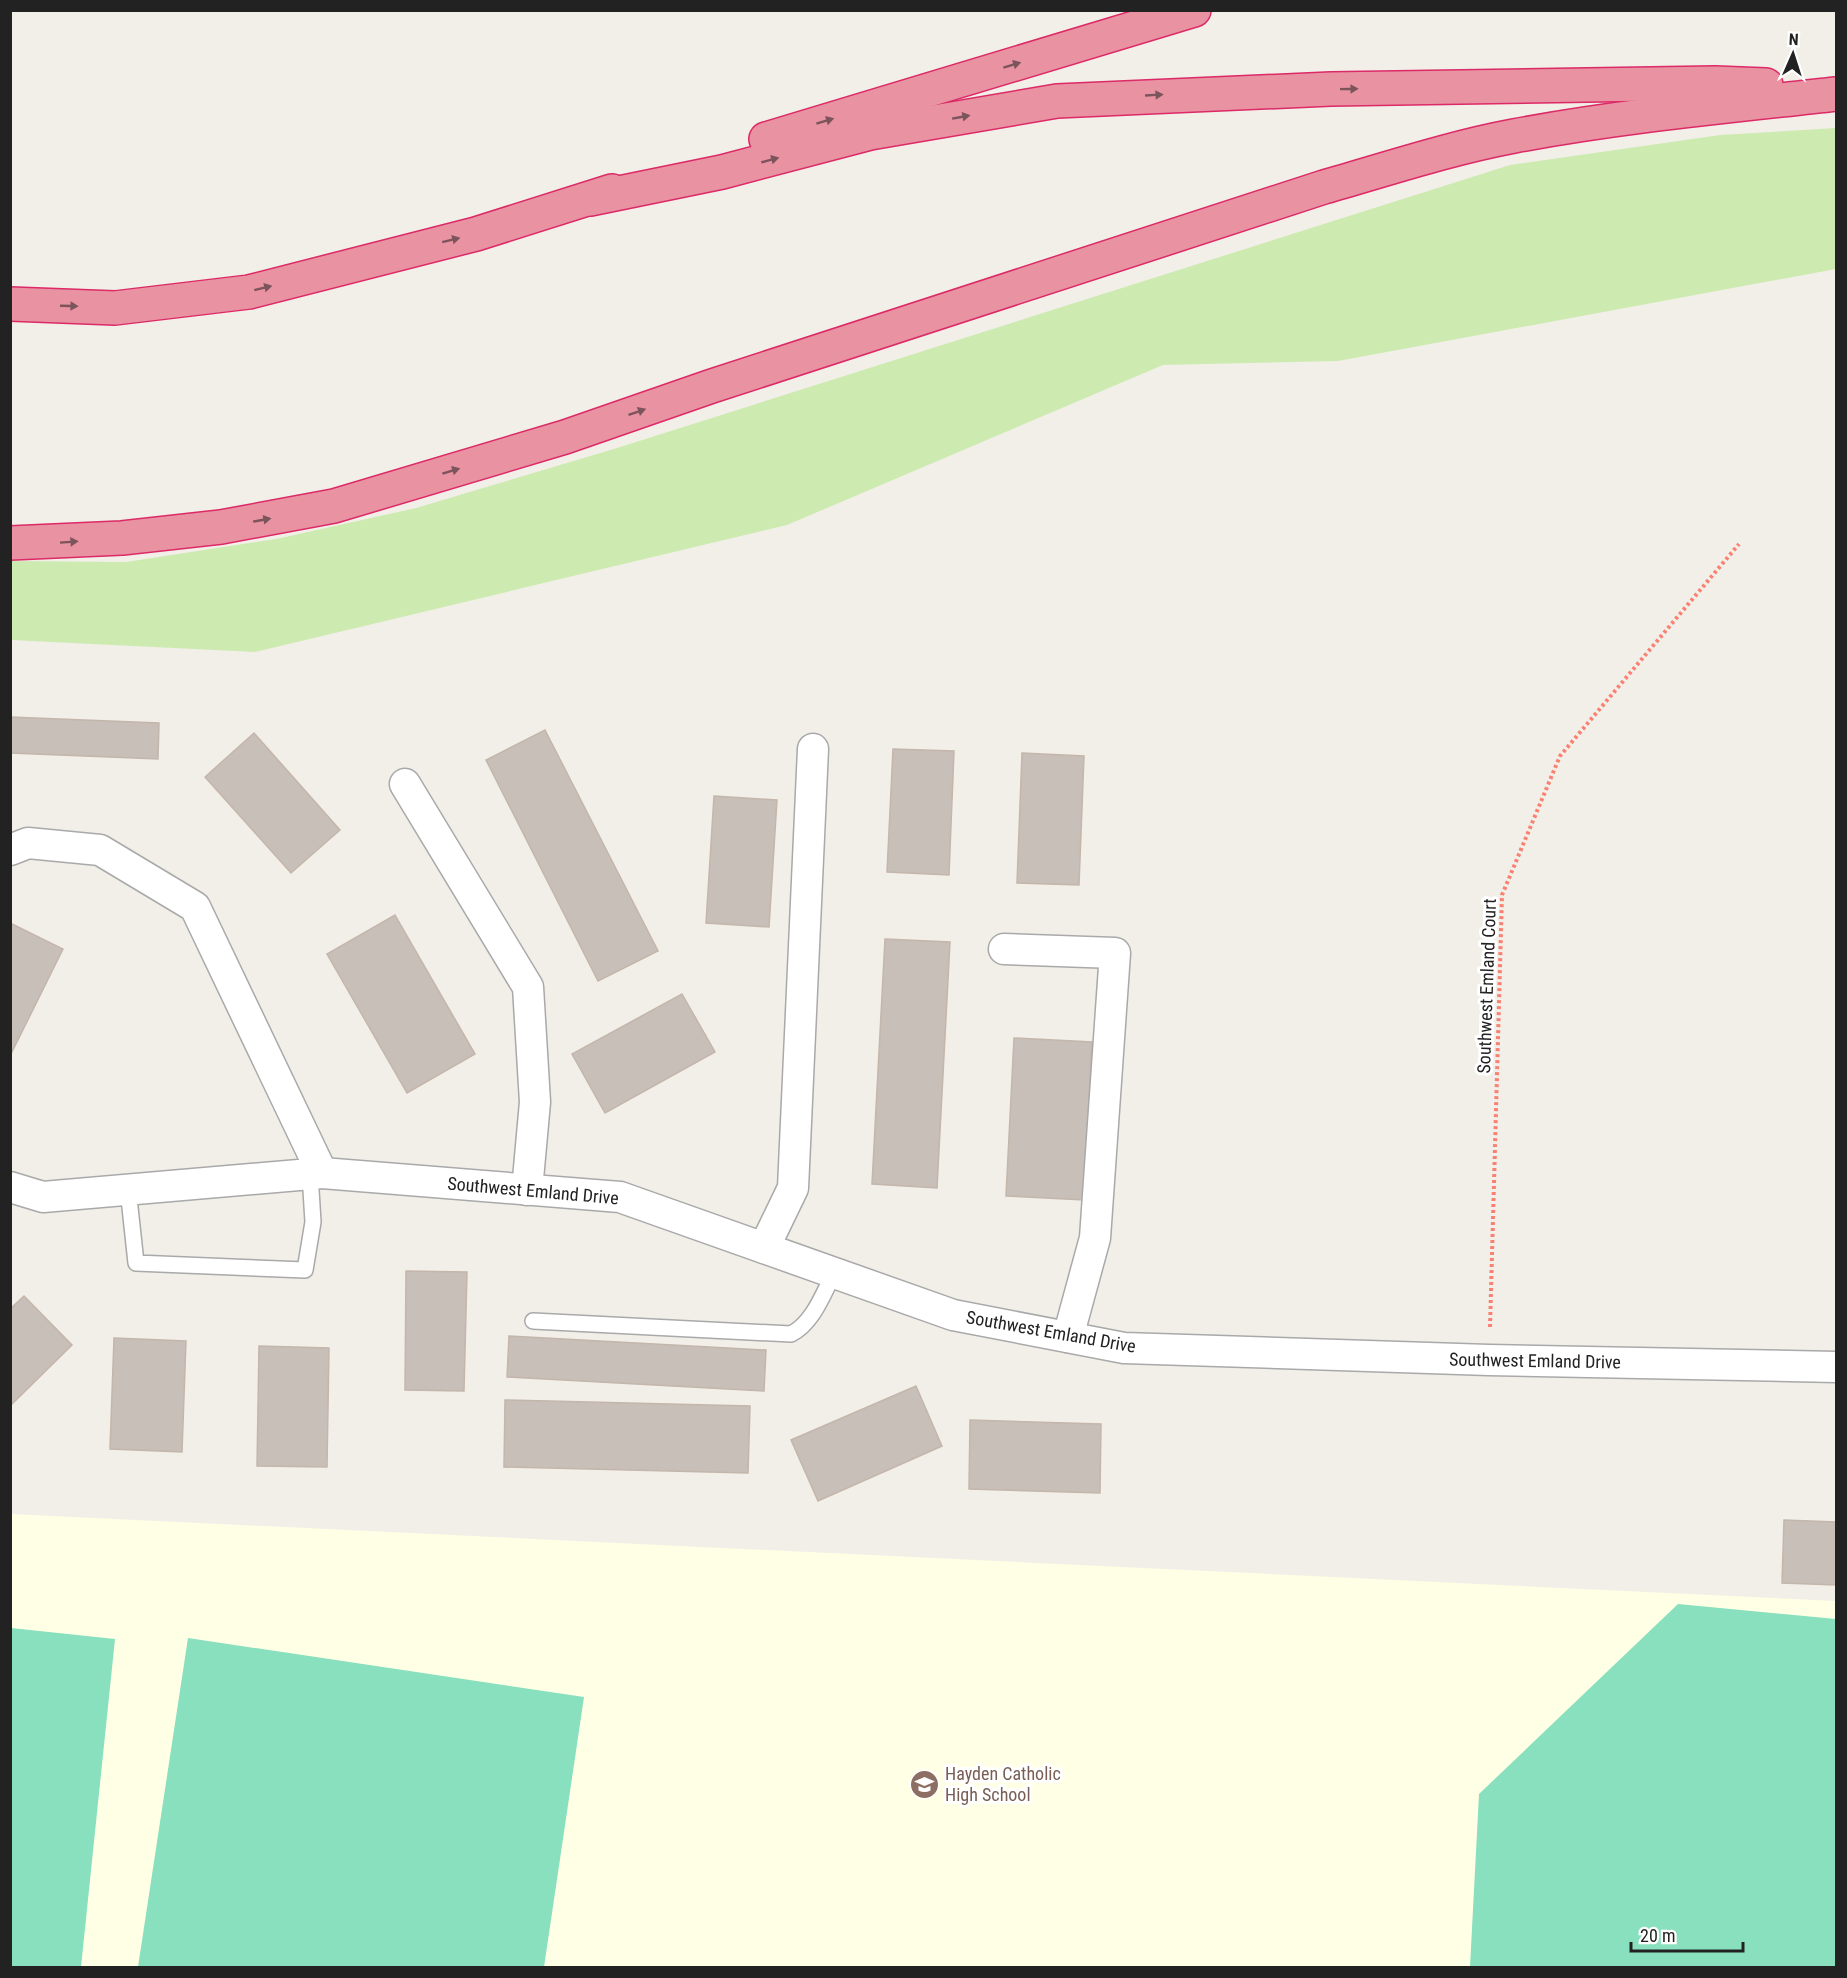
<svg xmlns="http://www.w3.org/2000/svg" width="1847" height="1978" viewBox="0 0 1847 1978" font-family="'Roboto Condensed',sans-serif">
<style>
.education{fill:#ffffe5}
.grass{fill:#cdebb0}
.pitch{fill:#88e0be}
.building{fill:#c7bfb8;stroke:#c4b6ab;stroke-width:1.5}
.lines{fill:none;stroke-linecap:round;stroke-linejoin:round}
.service-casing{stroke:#a9a9a9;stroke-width:18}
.minor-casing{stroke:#a9a9a9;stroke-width:33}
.motorway-casing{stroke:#dc2a67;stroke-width:36}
.path{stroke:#fa8072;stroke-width:4;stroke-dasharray:3 3;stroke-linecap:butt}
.service{stroke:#fff;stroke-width:15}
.minor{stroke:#fff;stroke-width:30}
.motorway{stroke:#e892a2;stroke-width:33}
.oneway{fill:#7b545c}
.labels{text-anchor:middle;stroke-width:6;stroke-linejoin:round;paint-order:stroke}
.street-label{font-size:18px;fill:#222;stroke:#fff}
.education-label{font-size:18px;fill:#785e54;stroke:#fff;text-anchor:start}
</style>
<rect width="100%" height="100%" fill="#f2efe9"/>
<path class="education" d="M11,1514L1836,1601V1967L11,1968Z"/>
<path class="grass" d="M1836,128V269L1338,361L1163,365L787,525L255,652L11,640V561L126,562L276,539L416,508L617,448L1510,165L1720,135Z"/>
<g class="pitch">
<path d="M1678,1604L1836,1619V1967H1470L1479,1794Z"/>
<path d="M11,1628L115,1639L81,1967H11Z"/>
<path d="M188,1638L584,1697L544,1967H138Z"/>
</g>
<g class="building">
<path d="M10,717L159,723L158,759L10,753Z"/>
<path d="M545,730L658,951L598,981L486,760Z"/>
<path d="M254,733L340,830L291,873L205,777Z"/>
<path d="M893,749L954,751L949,875L887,872Z"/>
<path d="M1022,753L1084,756L1079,885L1017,883Z"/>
<path d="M714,796L777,800L769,927L706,923Z"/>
<path d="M395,915L475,1054L407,1093L327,954Z"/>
<path d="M10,923L63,949L10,1056Z"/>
<path d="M885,939L950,942L937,1188L872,1184Z"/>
<path d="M682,994L715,1052L605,1113L572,1054Z"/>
<path d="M1014,1038L1092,1042L1084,1200L1006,1196Z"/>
<path d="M406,1271L467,1272L464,1391L405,1390Z"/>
<path d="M24,1296L72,1345L10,1406V1309Z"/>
<path d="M509,1336L766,1350L764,1391L507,1377Z"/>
<path d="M114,1338L186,1341L182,1452L110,1449Z"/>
<path d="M259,1346L329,1348L327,1467L257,1466Z"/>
<path d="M916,1386L942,1446L818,1501L791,1440Z"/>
<path d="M505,1400L750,1406L748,1473L504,1467Z"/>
<path d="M970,1420L1101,1424L1100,1493L969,1489Z"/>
<path d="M1784,1520L1836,1522V1585L1782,1583Z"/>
</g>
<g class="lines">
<defs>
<g id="service">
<path d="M128,1189L136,1263L305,1270L313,1222L310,1174"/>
<path d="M533,1321L791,1334C813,1323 823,1294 834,1273"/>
</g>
<g id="minor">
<path d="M405,784L528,987L535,1102L527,1190"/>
<path d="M10,850L28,843L100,850L195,907L322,1173L43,1197L10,1187"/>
<path d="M1004,949L1115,953L1095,1238L1068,1337"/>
<path d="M322,1173L620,1197L953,1315L1124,1348L1489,1360L1836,1367"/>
<path d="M764,1248L793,1188L813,749"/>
</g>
<g id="motorway">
<path d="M766,139L1194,10"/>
<path d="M590,199L722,172L870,133L1057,101L1331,89L1715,83L1766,85"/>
<path d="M10,304L115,308L249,292L476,234L612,191"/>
<path d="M10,543L122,538L221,527L334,506L565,437L712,386L1324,187C1387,169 1450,148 1514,136C1621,116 1729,106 1836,94"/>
</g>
</defs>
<use href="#service" class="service-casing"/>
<use href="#minor" class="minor-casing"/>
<use href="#motorway" class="motorway-casing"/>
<path class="path" d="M1490,1327L1502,895L1560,756L1739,544"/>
<use href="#service" class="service"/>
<use href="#minor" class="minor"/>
<use href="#motorway" class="motorway"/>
</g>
<defs><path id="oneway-solid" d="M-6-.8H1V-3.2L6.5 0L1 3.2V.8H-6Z" transform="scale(1.5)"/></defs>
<g class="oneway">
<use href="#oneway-solid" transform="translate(1012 65) rotate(-17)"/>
<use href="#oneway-solid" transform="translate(1349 89) rotate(-1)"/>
<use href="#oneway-solid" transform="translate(1154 95) rotate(-3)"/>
<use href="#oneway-solid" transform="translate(961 117) rotate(-10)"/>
<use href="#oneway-solid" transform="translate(825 121) rotate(-17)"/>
<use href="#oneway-solid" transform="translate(770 160) rotate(-15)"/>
<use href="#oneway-solid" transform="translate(451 240) rotate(-14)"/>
<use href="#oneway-solid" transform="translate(263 288) rotate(-14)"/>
<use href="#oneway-solid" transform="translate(69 306) rotate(2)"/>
<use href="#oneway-solid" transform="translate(637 412) rotate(-19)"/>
<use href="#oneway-solid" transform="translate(451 471) rotate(-17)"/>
<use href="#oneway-solid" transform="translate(262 520) rotate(-10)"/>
<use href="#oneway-solid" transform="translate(69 542) rotate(-4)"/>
</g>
<defs>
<symbol id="school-disc" viewBox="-11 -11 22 22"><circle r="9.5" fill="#8d6e63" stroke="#fff"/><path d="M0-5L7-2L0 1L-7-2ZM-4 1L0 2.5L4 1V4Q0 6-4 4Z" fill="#fff"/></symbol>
</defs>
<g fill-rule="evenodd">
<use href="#school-disc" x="908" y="1768" width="33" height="33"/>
</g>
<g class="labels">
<g class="street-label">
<text transform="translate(1487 986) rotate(-88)" y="6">Southwest Emland Court</text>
<text transform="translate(533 1191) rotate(5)" y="6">Southwest Emland Drive</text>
<text transform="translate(1051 1332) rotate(10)" y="6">Southwest Emland Drive</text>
<text transform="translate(1535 1361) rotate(1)" y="6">Southwest Emland Drive</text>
</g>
<g class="education-label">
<text x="945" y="1780">Hayden Catholic<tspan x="945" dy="21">High School</tspan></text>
</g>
</g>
<rect width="1847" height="1978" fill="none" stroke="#222222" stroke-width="24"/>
<g transform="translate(1793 54) rotate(3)" stroke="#ffffff" stroke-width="4.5" paint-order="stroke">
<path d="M0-4.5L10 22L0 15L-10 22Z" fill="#222222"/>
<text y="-9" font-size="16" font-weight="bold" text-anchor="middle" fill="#222222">N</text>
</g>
<path d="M1631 1942v9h112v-9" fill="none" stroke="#222222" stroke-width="3"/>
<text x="1640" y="1942" font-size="18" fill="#222222" stroke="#ffffff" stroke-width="4.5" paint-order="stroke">20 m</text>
</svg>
